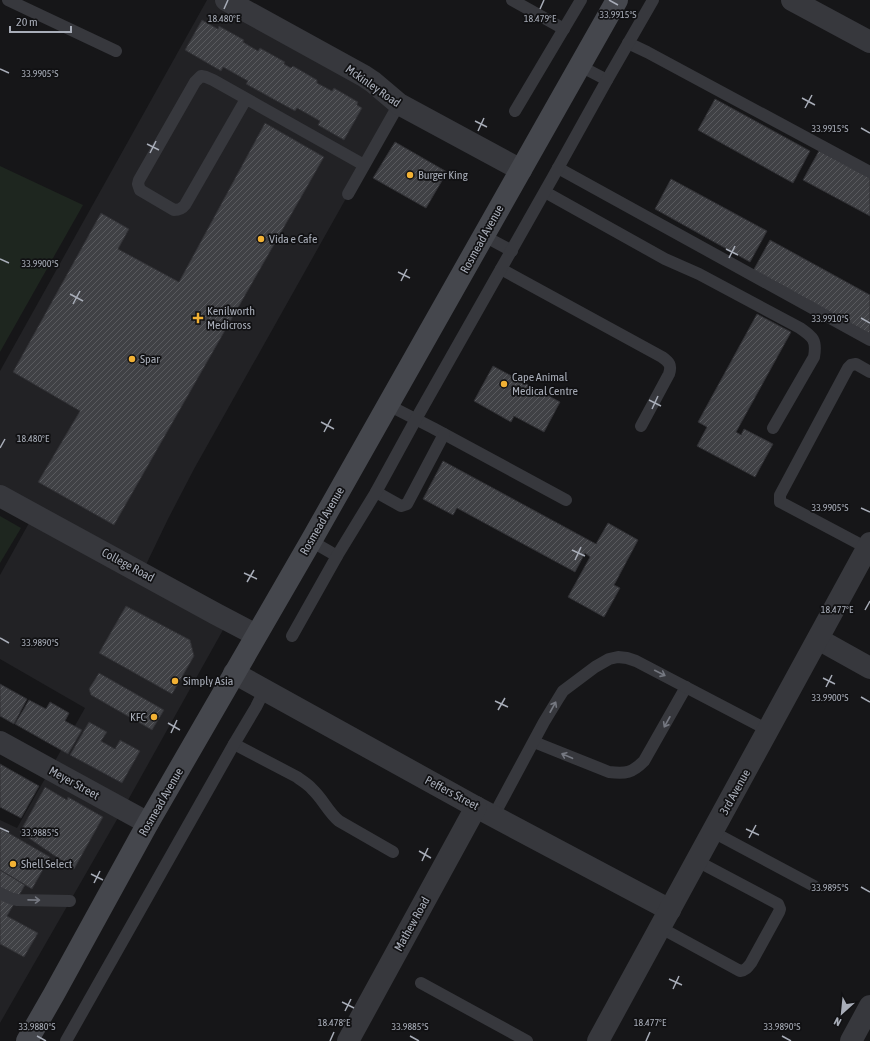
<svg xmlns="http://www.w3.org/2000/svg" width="870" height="1041" viewBox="0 0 870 1041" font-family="'Asap Condensed',sans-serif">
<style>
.built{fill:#222225}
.garden{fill:#1e261f}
.building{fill:url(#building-hatch);stroke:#303034}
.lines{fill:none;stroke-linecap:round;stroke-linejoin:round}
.service{stroke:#37383d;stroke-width:12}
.minor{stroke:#37383d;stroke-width:22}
.secondary{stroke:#45474d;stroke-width:22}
.oneway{stroke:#757881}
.ticks{fill:none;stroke:#a8adb8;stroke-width:1.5}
.poi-dot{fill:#f2b134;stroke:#111113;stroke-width:1.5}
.labels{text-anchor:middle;stroke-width:3.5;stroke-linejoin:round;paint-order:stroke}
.street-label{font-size:12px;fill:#a8adb8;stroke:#111113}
.poi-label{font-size:12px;fill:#a8adb8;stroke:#111113;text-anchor:start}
.ticks-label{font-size:10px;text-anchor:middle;fill:#a8adb8;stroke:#111113;stroke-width:3.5;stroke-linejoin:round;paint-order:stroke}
</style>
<defs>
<pattern id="building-hatch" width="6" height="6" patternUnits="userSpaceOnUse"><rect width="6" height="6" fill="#404145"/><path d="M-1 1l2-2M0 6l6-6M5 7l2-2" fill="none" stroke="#595a5e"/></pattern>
</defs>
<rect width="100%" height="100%" fill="#161618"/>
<path class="built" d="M207,0H226L399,104L194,469L168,519L142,573L228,621L123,809L0,1023V820L17,828L85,708L0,659V575L34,514L0,496V371Z"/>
<g class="garden">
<path d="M0,166L83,205L0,352Z"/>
<path d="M0,516L21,528L0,563Z"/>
</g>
<g class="building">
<path d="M202,20L218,29L219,26L244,40L243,42L258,51L260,48L285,62L284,64L291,68L293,66L317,80V83L332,91L334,88L358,102L357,105L362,108L344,140L318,125L320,121L297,108L295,111L246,84L248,81L223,67L221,71L185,50Z"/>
<path d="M715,99L810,151L793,183L698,130Z"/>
<path d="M265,123L324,157L114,525L38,482L80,411L13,372L101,213L129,229L118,249L179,282Z"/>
<path d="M395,142L447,172L426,208L373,178Z"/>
<path d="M820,149L870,177V216L803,180Z"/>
<path d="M671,179L767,231L750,262L655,209Z"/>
<path d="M770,240L870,295V335L753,271Z"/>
<path d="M757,314L791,332L736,432L741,435L744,429L773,444L755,477L697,446L707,427L698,422Z"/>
<path d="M493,366L560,402L544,432L514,416L511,422L474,401Z"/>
<path d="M443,461L596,544L608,523L638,540L614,585L620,588L604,617L568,597L590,557L585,553L575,572L457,508L453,515L423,499Z"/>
<path d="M126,606L190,640L194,656L172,694L99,653Z"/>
<path d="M99,673L164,710L152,730L91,695L89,689Z"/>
<path d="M0,684L27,699L14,724L0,716Z"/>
<path d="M29,700L46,709L50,702L69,713L65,721L82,730L68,754L15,724Z"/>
<path d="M89,722L107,732L101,741L115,749L120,740L140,751L122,783L70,755Z"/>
<path d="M0,764L39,786L21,818L0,807Z"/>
<path d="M45,787L67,800L68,797L103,817L74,869L20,832Z"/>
<path d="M0,828L50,857L32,889L0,870Z"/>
<path d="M0,870L25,885L7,916L38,933L24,957L0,944Z"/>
</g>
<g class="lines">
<g class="service">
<path d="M8,0L116,51"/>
<path d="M512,0L564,29"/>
<path d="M628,43L647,52L870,172"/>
<path d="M580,66L607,80"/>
<path d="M246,99L185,205C182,209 179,210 174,210L140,190L138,184L139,180L195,82L201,76L206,77L213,80L364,165"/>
<path d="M515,111L581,0"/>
<path d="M558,168L870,340"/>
<path d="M545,192L665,259L699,274L800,328C813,337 817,340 814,357L773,428"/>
<path d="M348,194L399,104"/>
<path d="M484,236L512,251"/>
<path d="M501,269L662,357C669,362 672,365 669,374L641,426"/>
<path d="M388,405L433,428L566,500"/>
<path d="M376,492L401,506L407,504L444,434"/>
<path d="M311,541L337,556"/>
<path d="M867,548L784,504L780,502V495L848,368L851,365L856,364L870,372"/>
<path d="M292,636L337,556L376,492L416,419L553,177L607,80L653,0"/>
<path d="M534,742L609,772C626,774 632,773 644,761L686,687"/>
<path d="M234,744L297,777C302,781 308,784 312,789C323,799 328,812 339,821L393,852"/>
<path d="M494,815L544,722L558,699L563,691L595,667L609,659L618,657L627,658L636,661L768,730"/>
<path d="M713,832L814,886"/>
<path d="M0,893L10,898L17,900L70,901"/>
<path d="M661,928L740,971C746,970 748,967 751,963L779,912L780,909L778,904L697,861"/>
<path d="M421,983L527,1041"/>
<path d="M66,1041L234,744L256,707L264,691"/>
</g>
<g class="minor">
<path d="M226,0L364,76L373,82L399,104L521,170"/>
<path d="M792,0L870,42"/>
<path d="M0,496L216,614L256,635"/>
<path d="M818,639L870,668"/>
<path d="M234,673L476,807L670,910"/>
<path d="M0,742L148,823"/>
<path d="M348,1041L476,807"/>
<path d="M598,1041L870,543"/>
<path d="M851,1041L870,1006"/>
</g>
<path class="secondary" d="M27,1041L54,994L148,823L311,541L540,136L617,0"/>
</g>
<defs><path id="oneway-shaft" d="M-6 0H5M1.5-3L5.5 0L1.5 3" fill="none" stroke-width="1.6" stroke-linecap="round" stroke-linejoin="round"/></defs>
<g class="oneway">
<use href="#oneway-shaft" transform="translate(660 673) rotate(27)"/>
<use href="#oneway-shaft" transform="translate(553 707) rotate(-61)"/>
<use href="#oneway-shaft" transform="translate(667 722) rotate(119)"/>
<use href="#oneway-shaft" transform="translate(567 756) rotate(-157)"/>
<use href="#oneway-shaft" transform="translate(34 900) rotate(1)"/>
</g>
<path class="ticks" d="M609,0L618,5M224,9L228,0M540,9L544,0M0,69L9,73M802,98L815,105M805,108L812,95M475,121L487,127M861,128L870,133M478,131L484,118M147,144L159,150M150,153L156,141M726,249L738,255M729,258L735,246M0,259L9,263M398,272L410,278M401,281L407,269M70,294L83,301M73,304L80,291M861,318L870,323M649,400L661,406M652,409L658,396M321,422L334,429M324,432L331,419M0,448L5,439M861,508L870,512M572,550L585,556M575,560L581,547M244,573L257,579M247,582L254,570M865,610L870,601M0,638L9,643M823,678L835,684M826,687L832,675M861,697L870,702M495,701L508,707M498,710L505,698M168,723L180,730M171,733L177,720M0,828L9,832M746,829L759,835M749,838L756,825M419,851L431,858M422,861L428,848M91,874L103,880M94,883L100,871M861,887L870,892M669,979L682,985M673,989L679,976M342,1002L354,1008M345,1011L351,999M37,1036L46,1041M410,1036L419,1041M782,1036L791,1041M330,1041L334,1032M646,1041L650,1032"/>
<g class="poi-dot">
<circle cx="410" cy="175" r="4"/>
<circle cx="261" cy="239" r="4"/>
<path d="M196 312h4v4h4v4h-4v4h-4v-4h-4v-4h4z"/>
<circle cx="132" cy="359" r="4"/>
<circle cx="504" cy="384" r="4"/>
<circle cx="175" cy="681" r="4"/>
<circle cx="154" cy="717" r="4"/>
<circle cx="13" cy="864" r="4"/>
</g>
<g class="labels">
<g class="street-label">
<text transform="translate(373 86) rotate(35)" y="4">Mckinley Road</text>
<text transform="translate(482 239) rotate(-61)" y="4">Rosmead Avenue</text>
<text transform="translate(322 521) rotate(-60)" y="4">Rosmead Avenue</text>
<text transform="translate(128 565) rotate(28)" y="4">College Road</text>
<text transform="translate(74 783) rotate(29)" y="4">Meyer Street</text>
<text transform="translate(735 792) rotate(-61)" y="4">3rd Avenue</text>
<text transform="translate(452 793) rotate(28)" y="4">Peffers Street</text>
<text transform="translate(161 802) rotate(-60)" y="4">Rosmead Avenue</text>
<text transform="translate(412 924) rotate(-61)" y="4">Mathew Road</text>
</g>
<g class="poi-label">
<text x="418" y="179">Burger King</text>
<text x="269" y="243">Vida e Cafe</text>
<text x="207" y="315">Kenilworth<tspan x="207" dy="14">Medicross</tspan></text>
<text x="140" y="363">Spar</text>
<text x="512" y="381">Cape Animal<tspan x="512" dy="14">Medical Centre</tspan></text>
<text x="183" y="685">Simply Asia</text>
<text x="146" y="721" text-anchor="end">KFC</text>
<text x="21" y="868">Shell Select</text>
</g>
</g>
<g class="ticks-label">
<text x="618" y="18">33.9915°S</text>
<text x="224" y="22">18.480°E</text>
<text x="540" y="22">18.479°E</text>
<text x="40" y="77">33.9905°S</text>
<text x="830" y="132">33.9915°S</text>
<text x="40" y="267">33.9900°S</text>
<text x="830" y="322">33.9910°S</text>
<text x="33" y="442">18.480°E</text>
<text x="830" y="511">33.9905°S</text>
<text x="837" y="613">18.477°E</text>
<text x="40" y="646">33.9890°S</text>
<text x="830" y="701">33.9900°S</text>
<text x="40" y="836">33.9885°S</text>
<text x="830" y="891">33.9895°S</text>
<text x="334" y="1026">18.478°E</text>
<text x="650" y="1026">18.477°E</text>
<text x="37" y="1030">33.9880°S</text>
<text x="410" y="1030">33.9885°S</text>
<text x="782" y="1030">33.9890°S</text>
</g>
<g transform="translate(842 1013) rotate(207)" stroke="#111113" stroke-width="3" paint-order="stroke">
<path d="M0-3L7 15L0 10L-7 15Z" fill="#a8adb8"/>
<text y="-6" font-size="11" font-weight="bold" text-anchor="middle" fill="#a8adb8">N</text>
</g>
<path d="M10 26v6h61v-6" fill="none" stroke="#a8adb8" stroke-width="2"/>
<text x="16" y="26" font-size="12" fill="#a8adb8" stroke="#111113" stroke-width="3" paint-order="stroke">20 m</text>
</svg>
